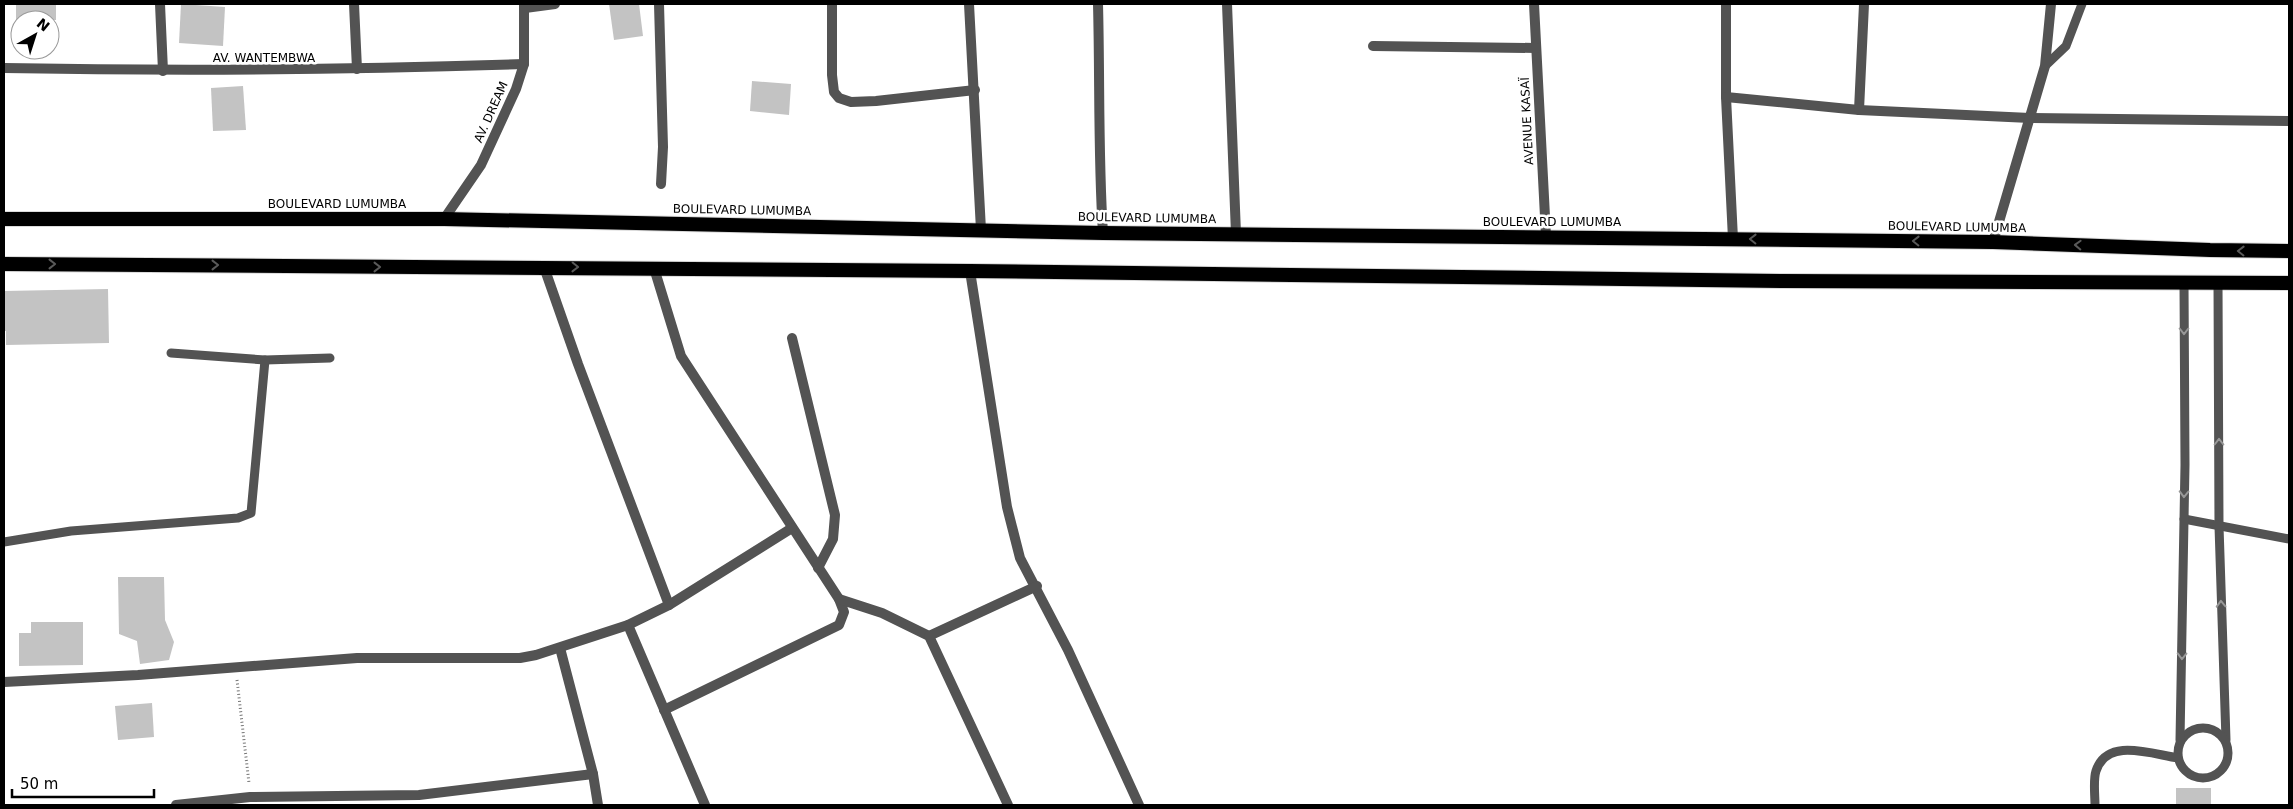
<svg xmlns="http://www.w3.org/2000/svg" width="2293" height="809" viewBox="0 0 2293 809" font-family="'DejaVu Sans',sans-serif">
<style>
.building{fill:#c3c3c3}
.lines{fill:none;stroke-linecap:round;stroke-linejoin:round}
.trunk-casing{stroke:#dbdbdb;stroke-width:16}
.path{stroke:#757575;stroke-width:3;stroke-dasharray:1 2.5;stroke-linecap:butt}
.service{stroke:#535353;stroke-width:9}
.minor{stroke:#535353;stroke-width:10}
.trunk{stroke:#000;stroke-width:14}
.oneway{stroke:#595959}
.oneway2{stroke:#989898}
.labels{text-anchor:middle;stroke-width:5;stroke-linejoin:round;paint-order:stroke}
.street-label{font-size:12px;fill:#000;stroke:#fff}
</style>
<rect width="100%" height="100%" fill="#fff"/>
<g class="building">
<rect x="16" y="4" width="40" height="16"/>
<path d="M181,4L225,7L223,46L179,43Z"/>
<path d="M609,4H639L643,36L614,40Z"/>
<path d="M752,81L791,84L789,115L750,111Z"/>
<path d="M243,86L246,130L213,131L211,88Z"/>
<path d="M108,289L109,343L6,345V331H4V291Z"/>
<path d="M118,577H164L165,620L174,642L169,660L140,664L137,641L119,634Z"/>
<path d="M31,622H83V665L19,666V633H31Z"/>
<path d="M152,703L154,737L118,740L115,706Z"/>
<rect x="2176" y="788" width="35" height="17"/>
</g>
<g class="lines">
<defs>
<g id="trunk">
<path d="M4,219H444L1103,233L1993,242L2210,250L2289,251"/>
<path d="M4,264L970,271L1783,281L2289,283"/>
</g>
</defs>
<use href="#trunk" class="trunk-casing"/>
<path class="path" d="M237,680L249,783"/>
<g class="service">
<path d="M2045,66L2066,46L2082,4"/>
<path d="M2218,283L2219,526L2226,740"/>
<path d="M171,353L265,360L330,358"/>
<path d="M2184,519L2289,539"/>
<path d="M4,542L71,531L238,518L251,513L265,360"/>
<circle cx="2203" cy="753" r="25"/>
<path d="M2180,740L2185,465L2184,283"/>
<path d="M2095,805C2095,795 2093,780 2096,771C2107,737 2151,754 2178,758"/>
</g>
<g class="minor">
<path d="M160,4L163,71"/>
<path d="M354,4L357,69"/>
<path d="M659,4L663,147L661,184"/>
<path d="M832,4V75L834,92L839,98L851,102L876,101L975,90"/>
<path d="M969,4L981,230"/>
<path d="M1098,4C1100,80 1098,157 1103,233"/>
<path d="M1227,4L1236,234"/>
<path d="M1534,4L1546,236"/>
<path d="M1726,4V97L1733,239"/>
<path d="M525,8L555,4"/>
<path d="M1373,46L1536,48"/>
<path d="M4,68C177,71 350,70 524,64"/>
<path d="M1726,97L1859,110L2030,118L2289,121"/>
<path d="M1859,110L1864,4"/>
<path d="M444,219L481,165L516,89L524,64V4"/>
<path d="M1993,242L2045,66L2051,4"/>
<path d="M544,267L578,364L669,605"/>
<path d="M654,268L681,356L839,599L844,612L839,625L664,710"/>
<path d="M970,271L1007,507L1020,558L1068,650L1139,805"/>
<path d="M792,338L835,515L833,539L818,568"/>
<path d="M839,599L882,613L929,636L1008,805"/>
<path d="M628,625L705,805"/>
<path d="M929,636L1037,586"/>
<path d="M560,648L593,774L598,805"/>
<path d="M4,682L138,675L357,658H520L536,655L628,625L669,605L792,528"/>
<path d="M176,805L250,797L419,795L593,774"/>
</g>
<use href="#trunk" class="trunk"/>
</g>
<defs><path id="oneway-chevron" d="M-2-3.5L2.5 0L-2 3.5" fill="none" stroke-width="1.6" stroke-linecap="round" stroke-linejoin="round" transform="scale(1.25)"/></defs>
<g class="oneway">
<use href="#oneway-chevron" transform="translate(1753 239) rotate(-179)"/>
<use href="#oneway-chevron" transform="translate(1916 241) rotate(-179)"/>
<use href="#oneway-chevron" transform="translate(2078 245) rotate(-178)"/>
<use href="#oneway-chevron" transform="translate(2241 251) rotate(-179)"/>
<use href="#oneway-chevron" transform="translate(52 264)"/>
<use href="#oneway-chevron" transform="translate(215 265)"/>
<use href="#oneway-chevron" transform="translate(377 267)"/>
<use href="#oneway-chevron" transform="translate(575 267) rotate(1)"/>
</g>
<g class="oneway2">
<use href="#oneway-chevron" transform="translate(2184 331) rotate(90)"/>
<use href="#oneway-chevron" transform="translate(2219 442) rotate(-90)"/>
<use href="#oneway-chevron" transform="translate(2184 494) rotate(91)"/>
<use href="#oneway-chevron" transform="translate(2221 604) rotate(-92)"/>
<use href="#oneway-chevron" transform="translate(2182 656) rotate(91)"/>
</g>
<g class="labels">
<g class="street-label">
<text x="264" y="62">AV. WANTEMBWA</text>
<text transform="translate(491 112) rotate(-66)" y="4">AV. DREAM</text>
<text transform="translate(1527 121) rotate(-93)" y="4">AVENUE KASAÏ</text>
<text x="337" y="208">BOULEVARD LUMUMBA</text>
<text transform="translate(742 210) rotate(1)" y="4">BOULEVARD LUMUMBA</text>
<text transform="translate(1147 218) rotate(1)" y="4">BOULEVARD LUMUMBA</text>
<text x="1552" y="226">BOULEVARD LUMUMBA</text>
<text transform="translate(1957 227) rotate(1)" y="4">BOULEVARD LUMUMBA</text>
</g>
</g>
<rect width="2293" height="809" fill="none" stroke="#000000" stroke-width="10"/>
<g transform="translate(35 35) rotate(39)"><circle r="24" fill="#ffffff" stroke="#999999"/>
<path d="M0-4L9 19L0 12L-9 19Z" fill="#000000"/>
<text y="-8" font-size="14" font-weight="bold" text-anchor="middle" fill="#000000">N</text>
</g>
<path d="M12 789v8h142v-8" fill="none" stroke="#000000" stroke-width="2.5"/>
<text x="20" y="789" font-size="15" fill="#000000" stroke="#ffffff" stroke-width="4" paint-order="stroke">50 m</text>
</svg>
